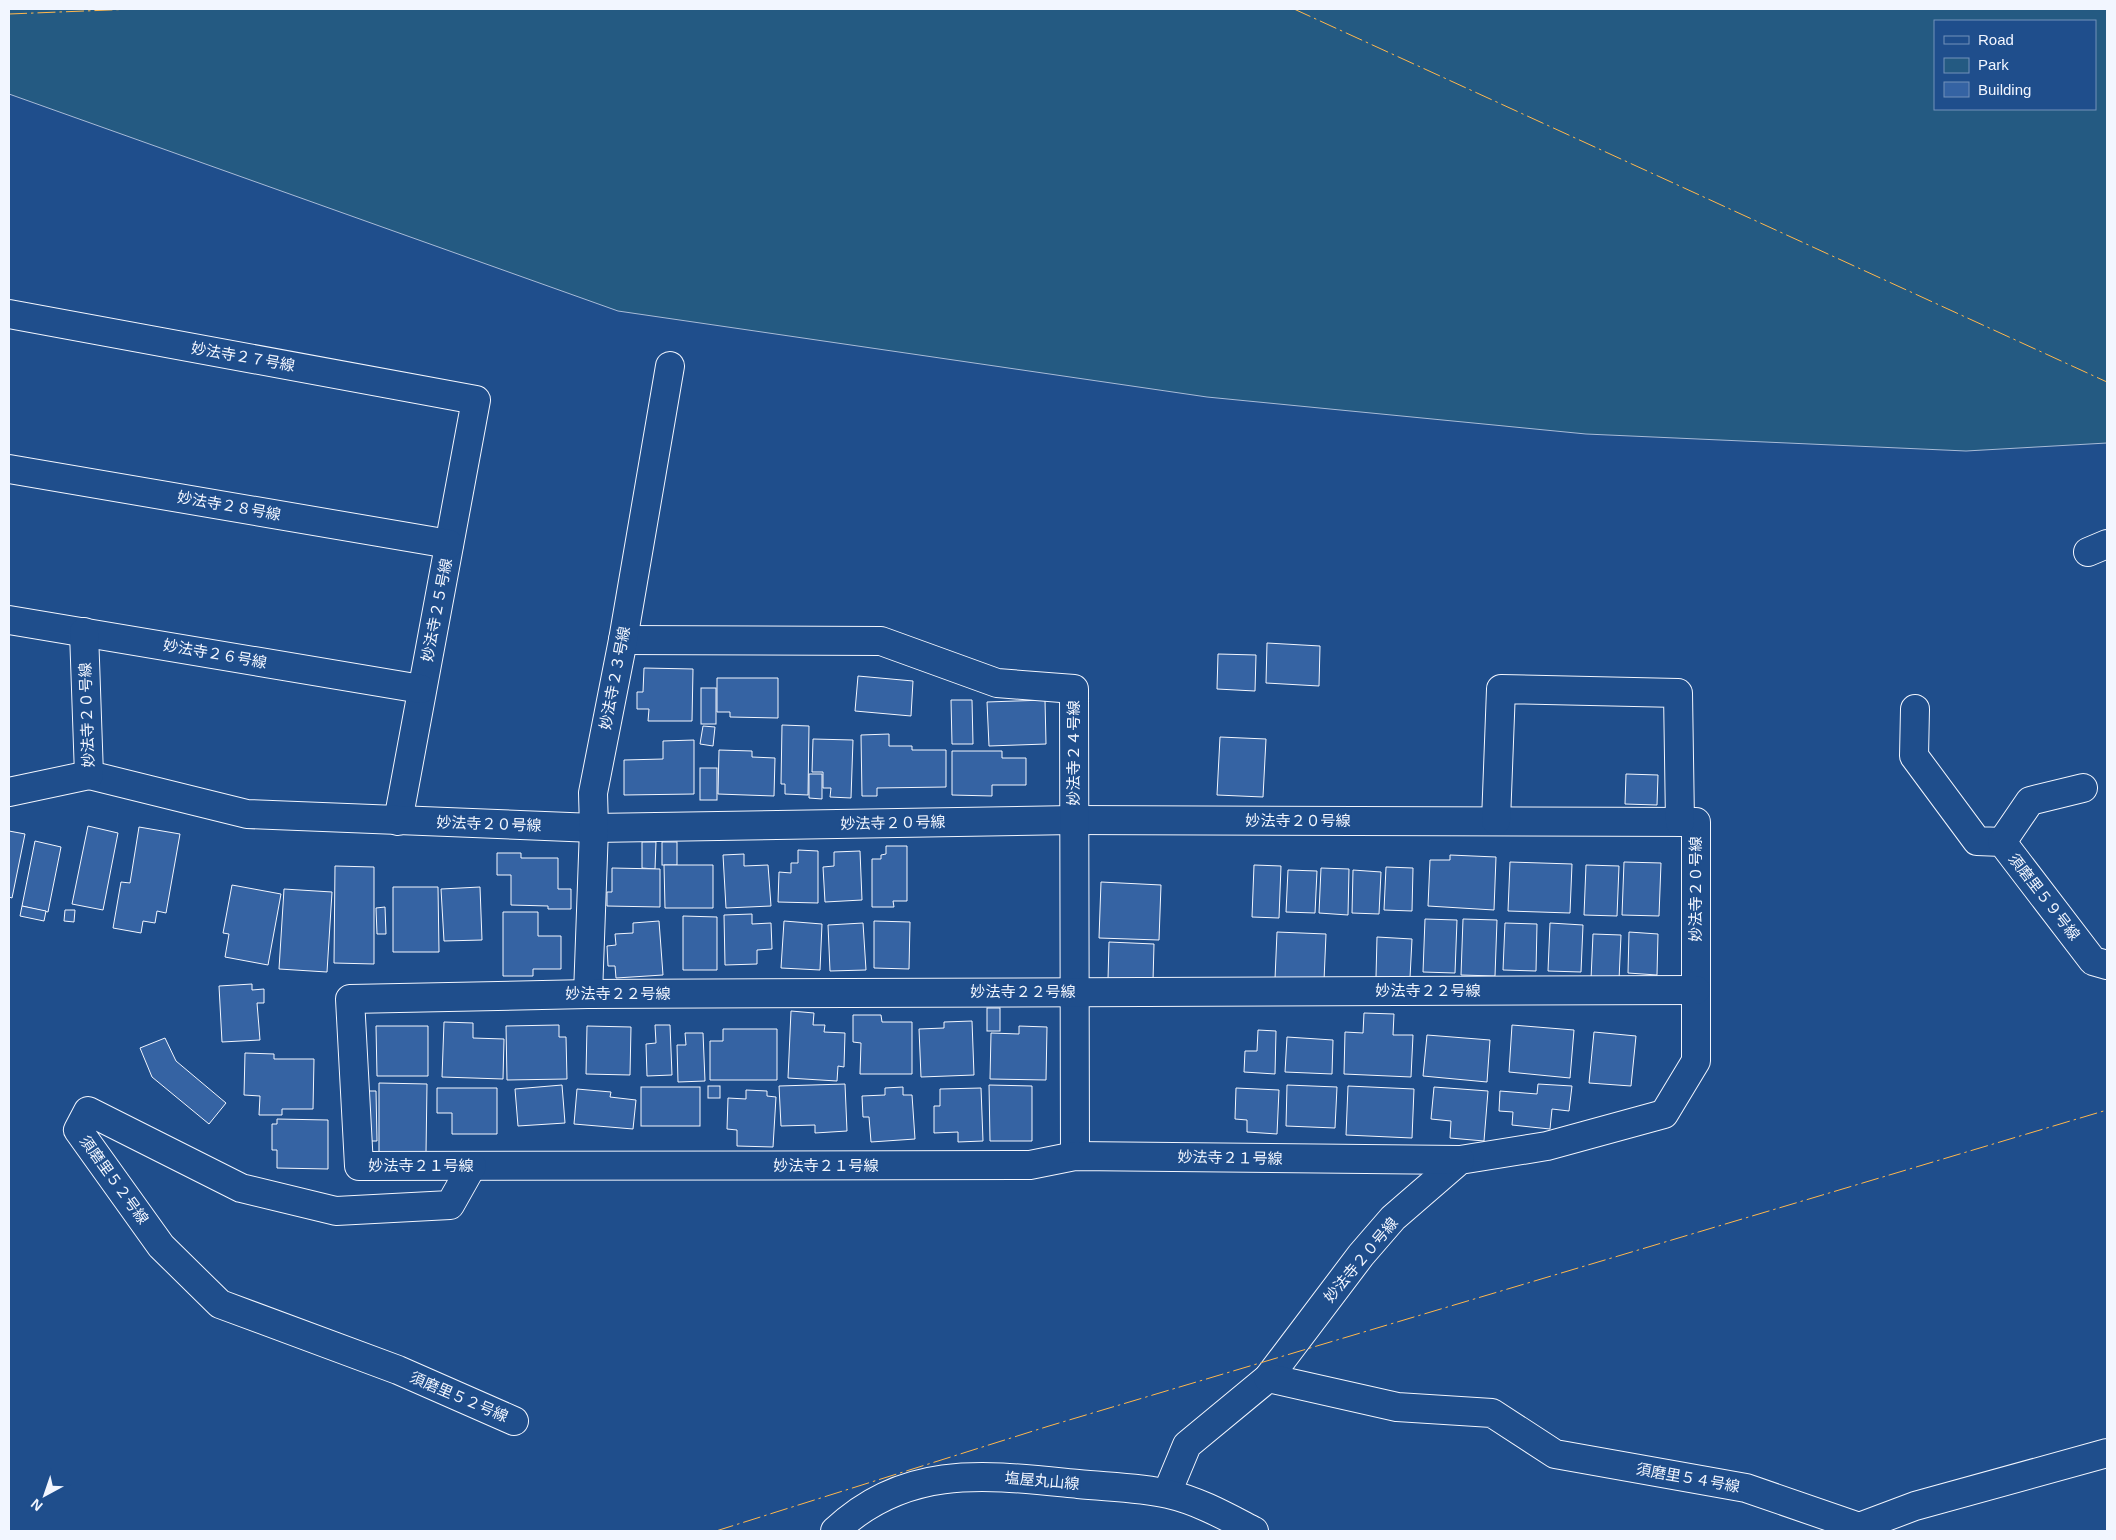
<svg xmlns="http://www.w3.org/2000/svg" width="2116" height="1540" viewBox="0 0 2116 1540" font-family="Arial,'Noto Sans JP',sans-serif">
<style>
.green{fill:#245a82;stroke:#a8bbd7;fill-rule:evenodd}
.building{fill:#3563a3;stroke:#f2f6ff}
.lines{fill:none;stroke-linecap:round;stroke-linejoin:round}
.minor-casing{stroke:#f2f6ff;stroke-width:30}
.minor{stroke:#1f4e8c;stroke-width:28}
.power{stroke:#ffb74d;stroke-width:1;stroke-dasharray:18 4 2.5 4;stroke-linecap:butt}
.labels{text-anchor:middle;stroke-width:4;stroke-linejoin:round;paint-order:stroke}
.street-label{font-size:15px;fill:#f2f6ff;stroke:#1f4e8c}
</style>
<rect width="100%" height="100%" fill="#1f4e8c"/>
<path class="green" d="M9,9H2107V443L1966,451L1586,434L1207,397L618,311L9,94ZM1935,21H2095V109H1935Z"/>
<g class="building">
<path d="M1267,643L1320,646L1319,686L1266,683Z"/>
<path d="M1218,654L1256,655L1255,691L1217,689Z"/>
<path d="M644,668L693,669L692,721H648L649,709H637V692H643Z"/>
<path d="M858,676L913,681L911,716L855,711Z"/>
<path d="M717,678H778V718L730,717V712H717Z"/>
<rect x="701" y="688" width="15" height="36"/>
<path d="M951,700H972L973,744H952Z"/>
<path d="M1045,700L1046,744L989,746L987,702Z"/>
<path d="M782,725L809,726L808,795L785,794V784H781Z"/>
<path d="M703,726L715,727L713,746L700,744Z"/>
<path d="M889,734V746H912V750H946V787L877,788V796H862L861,735Z"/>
<path d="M1220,737L1266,739L1263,797L1217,795Z"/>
<path d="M813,739L853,740L851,798L830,797L831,788H823V772H812Z"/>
<path d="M694,740V794L624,795V760L663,759V741Z"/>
<path d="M719,750L752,751V757L775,758L774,796L718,794Z"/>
<path d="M952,751H1002V758H1026V785H992V796L952,795Z"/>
<rect x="700" y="768" width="17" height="32"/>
<path d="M809,774H822V799L809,798Z"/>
<path d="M1626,774L1658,775L1657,805L1625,804Z"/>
<path d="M88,826L118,833L103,910L72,904Z"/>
<path d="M139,827L180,834L166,913L157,911L155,923L143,921L141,933L113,928L121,882L130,883Z"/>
<path d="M9,831L25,834L12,898L9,897Z"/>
<path d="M35,841L61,847L48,912L22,906Z"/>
<path d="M642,842H656L655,869L642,868Z"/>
<rect x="662" y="842" width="15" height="23"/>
<path d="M886,846H907V901H893L894,907H872V859H881V855L886,854Z"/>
<path d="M798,850L818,851V903L778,902L779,872L791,873V863H798Z"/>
<path d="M860,851L862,900L825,902L823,867L834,866V852Z"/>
<path d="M497,853H521V858H558V889H571V909H548V906L511,905V875H497Z"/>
<path d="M744,854V866L768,865L771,906L726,908L723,855Z"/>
<path d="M1450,855L1496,857L1494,910L1428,906L1430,860H1450Z"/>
<path d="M1510,862L1572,864L1570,913L1508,911Z"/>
<path d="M1624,862L1661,863L1659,916L1622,915Z"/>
<path d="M664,865H713V908H665Z"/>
<path d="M1254,865L1281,866L1279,918L1252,917Z"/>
<path d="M1586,865L1619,866L1617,916L1584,915Z"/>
<path d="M335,866L374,867V964L334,963Z"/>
<path d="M1386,867L1413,868L1412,911L1384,910Z"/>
<path d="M612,868L660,869V907L607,906V892H612Z"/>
<path d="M1321,868L1349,869L1348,915L1319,913Z"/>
<path d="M1288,870L1317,871L1315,913L1286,912Z"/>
<path d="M1353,870L1381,872L1379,914L1352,913Z"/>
<path d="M1101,882L1161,885L1159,940L1099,938Z"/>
<path d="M232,885L281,894L268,965L225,957L229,934L223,933Z"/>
<path d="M393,887H438L439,952H393Z"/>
<path d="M480,887L482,940L444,941L441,889Z"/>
<path d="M284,889L332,892L327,972L279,969Z"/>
<path d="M22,906L46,911L44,921L20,916Z"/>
<path d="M385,907L386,934H377L376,908Z"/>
<path d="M65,910H75L74,922L64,921Z"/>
<path d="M503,912H538V936H561V969H533V976H503Z"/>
<path d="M752,914V924L771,923L772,949L757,950V964L725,965L724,915Z"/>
<path d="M683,916L717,917V970H683Z"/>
<path d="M1425,919L1457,920L1455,973L1423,972Z"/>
<path d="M1463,919L1497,920L1495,976L1461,975Z"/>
<path d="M659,921L663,975L616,978L615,966H608L607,946L616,945L615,934L633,933V923Z"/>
<path d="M784,921L822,924L820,970L781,968Z"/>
<path d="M874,921L910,922L909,969L874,968Z"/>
<path d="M863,923L866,970L830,971L828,925Z"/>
<path d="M1505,923L1537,924L1536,971L1503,970Z"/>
<path d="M1550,923L1583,925L1581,972L1548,971Z"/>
<path d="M1277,932L1326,934L1324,981L1275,979Z"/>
<path d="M1629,932L1658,934L1657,975L1628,973Z"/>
<path d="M1593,934L1621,935L1619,980L1591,979Z"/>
<path d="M1377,937L1412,939L1410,978L1376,977Z"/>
<path d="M1109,942L1154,944L1153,981L1108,979Z"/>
<path d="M252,984V990L264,989V1003H257L260,1040L222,1042L219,986Z"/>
<rect x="987" y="1008" width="13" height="23"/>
<path d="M791,1011L814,1013L813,1025H825L824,1032L845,1033L844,1067L838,1066L837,1081L788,1078Z"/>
<path d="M1364,1013L1394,1014L1393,1035H1413L1411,1077L1344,1074L1345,1032L1363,1033Z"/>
<path d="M853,1015H881L882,1022H912V1074H860L861,1043L853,1042Z"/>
<path d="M972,1021L974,1075L921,1077L919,1029L944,1028V1022Z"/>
<path d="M444,1022L473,1023V1038L504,1039L503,1079L442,1077Z"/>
<path d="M559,1025V1037H566L567,1079L507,1080L506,1026Z"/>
<path d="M655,1025H670L672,1075L647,1076L646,1044L656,1043Z"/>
<path d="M1512,1025L1574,1030L1570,1078L1509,1072Z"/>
<path d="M376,1026H428V1076H377Z"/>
<path d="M587,1026L631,1027L630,1075L586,1074Z"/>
<path d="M1019,1026L1047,1027L1046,1080L990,1079L991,1033L1019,1034Z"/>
<path d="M723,1029H777V1080H710V1041H723Z"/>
<path d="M1258,1030L1276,1031L1275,1074L1244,1072L1245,1051H1257Z"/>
<path d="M1594,1032L1636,1036L1631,1086L1589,1083Z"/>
<path d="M685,1033H703L705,1081L678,1082L677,1045H686Z"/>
<path d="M1427,1035L1490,1040L1487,1082L1423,1076Z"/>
<path d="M1287,1037L1333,1040L1332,1074L1285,1072Z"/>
<path d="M165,1038L176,1061L226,1103L209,1124L152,1077L140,1048Z"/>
<path d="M245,1053L274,1054V1059H314L313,1109H282V1115H259L260,1096L244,1095Z"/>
<path d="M379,1083L427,1084L426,1153L379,1152Z"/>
<path d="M845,1084L847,1131L815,1133V1125L781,1126L779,1086Z"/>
<path d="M1538,1084L1572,1086L1569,1111L1552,1109L1550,1129L1512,1125L1513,1112L1499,1111L1500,1091L1537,1094Z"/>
<path d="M562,1085L565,1123L518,1126L515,1089Z"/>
<path d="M989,1085L1032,1086V1141H990Z"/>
<path d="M1287,1085L1337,1087L1335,1128L1286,1126Z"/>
<rect x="708" y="1086" width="12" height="12"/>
<path d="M1348,1086L1414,1089L1412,1138L1346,1135Z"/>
<rect x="641" y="1087" width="59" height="39"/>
<path d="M903,1087V1095H912L915,1139L871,1142L869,1117H863L862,1096L885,1095V1088Z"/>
<path d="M1434,1087L1488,1091L1484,1141L1450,1138L1451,1121L1431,1119Z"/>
<path d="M437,1088H497V1134H452V1113H437Z"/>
<path d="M981,1088L983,1141L958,1142V1132L934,1133V1106H940V1089Z"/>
<path d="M1236,1088L1279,1090L1277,1134L1247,1132V1120L1235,1119Z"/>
<path d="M577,1089L611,1092L610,1097L636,1100L633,1129L574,1124Z"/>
<path d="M746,1090L767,1091V1096L776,1097L773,1147L737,1146V1130L727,1129L728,1098L746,1099Z"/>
<path d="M365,1091H376L377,1141H365Z"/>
<path d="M277,1119L328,1120V1169L277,1168V1150H272V1124H277Z"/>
</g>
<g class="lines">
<defs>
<g id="minor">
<path d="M9,314L476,400L398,821"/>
<path d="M9,469L449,544"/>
<path d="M2088,552L2107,544"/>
<path d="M9,620L421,689"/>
<path d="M84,632L89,775L247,814L594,828L1074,820L1696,822V1061L1664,1114L1547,1146L1460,1160L1393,1218L1361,1255L1268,1378L1187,1445L1167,1493"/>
<path d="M623,640L881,641L997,683L1074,689L1075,1156"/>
<path d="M1915,709L1914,756L1977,841L2002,842L2093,961L2107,965"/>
<path d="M9,792L89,775"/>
<path d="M1496,821L1501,689L1678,693L1680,822"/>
<path d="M2002,842L2030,801L2083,788"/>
<path d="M588,994L594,828L593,793L623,640L670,366"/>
<path d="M1460,1160L1075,1156L1030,1165L359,1166L350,999L588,994L1696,990"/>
<path d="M472,1166L450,1205L336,1211L241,1188L88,1111L78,1130L161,1246L220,1304L398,1370L514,1421"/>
<path d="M1268,1378L1397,1407L1492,1413L1555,1454L1746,1488L1859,1527L1915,1506L2107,1453"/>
<path d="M835,1531C907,1463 987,1475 1078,1484C1107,1487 1139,1487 1168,1494C1199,1501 1227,1517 1254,1531"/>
</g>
</defs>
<use href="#minor" class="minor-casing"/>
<use href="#minor" class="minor"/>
<g class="power">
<path d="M1294,9L2107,382"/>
<path d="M9,14L135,9"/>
<path d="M716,1531L1049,1426L2107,1110"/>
</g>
</g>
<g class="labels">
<g class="street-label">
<text transform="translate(243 357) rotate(10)" y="5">妙法寺２７号線</text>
<text transform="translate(229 506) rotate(10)" y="5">妙法寺２８号線</text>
<text transform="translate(437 610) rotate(-79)" y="5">妙法寺２５号線</text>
<text transform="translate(215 654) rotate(10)" y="5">妙法寺２６号線</text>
<text transform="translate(615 678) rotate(-79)" y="5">妙法寺２３号線</text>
<text transform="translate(87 715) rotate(-92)" y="5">妙法寺２０号線</text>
<text transform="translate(1074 753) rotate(-90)" y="5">妙法寺２４号線</text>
<text x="1298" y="826">妙法寺２０号線</text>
<text transform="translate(893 823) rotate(-1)" y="5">妙法寺２０号線</text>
<text transform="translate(489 824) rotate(2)" y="5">妙法寺２０号線</text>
<text transform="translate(1696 889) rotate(-90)" y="5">妙法寺２０号線</text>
<text transform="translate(2044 897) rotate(52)" y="5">須磨里５９号線</text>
<text x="1428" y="996">妙法寺２２号線</text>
<text x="1023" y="997">妙法寺２２号線</text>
<text x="618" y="999">妙法寺２２号線</text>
<text transform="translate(1230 1158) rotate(1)" y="5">妙法寺２１号線</text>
<text x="421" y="1171">妙法寺２１号線</text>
<text x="826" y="1171">妙法寺２１号線</text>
<text transform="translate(114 1180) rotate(54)" y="5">須磨里５２号線</text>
<text transform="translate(1361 1260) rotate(-50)" y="5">妙法寺２０号線</text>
<text transform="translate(459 1397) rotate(23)" y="5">須磨里５２号線</text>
<text transform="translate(1688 1478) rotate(10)" y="5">須磨里５４号線</text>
<text transform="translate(1042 1481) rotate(5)" y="5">塩屋丸山線</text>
</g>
</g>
<rect width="2116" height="1540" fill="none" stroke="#f2f6ff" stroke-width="20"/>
<rect x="1934" y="20" width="162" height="90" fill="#1f4e8c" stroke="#7391ba"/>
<rect x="1944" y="36" width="25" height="8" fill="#1f4e8c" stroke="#7391ba"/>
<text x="1978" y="45" font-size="15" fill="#f2f6ff">Road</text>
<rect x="1944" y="58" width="25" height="15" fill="#245a82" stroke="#7391ba"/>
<text x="1978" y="70" font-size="15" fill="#f2f6ff">Park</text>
<rect x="1944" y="82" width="25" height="15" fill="#3563a3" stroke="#7391ba"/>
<text x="1978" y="95" font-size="15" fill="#f2f6ff">Building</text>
<g transform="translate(45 1495) rotate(220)" stroke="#1f4e8c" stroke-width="4" paint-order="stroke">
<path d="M0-4L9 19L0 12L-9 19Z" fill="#f2f6ff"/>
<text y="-8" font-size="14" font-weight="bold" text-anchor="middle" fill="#f2f6ff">N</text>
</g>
</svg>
